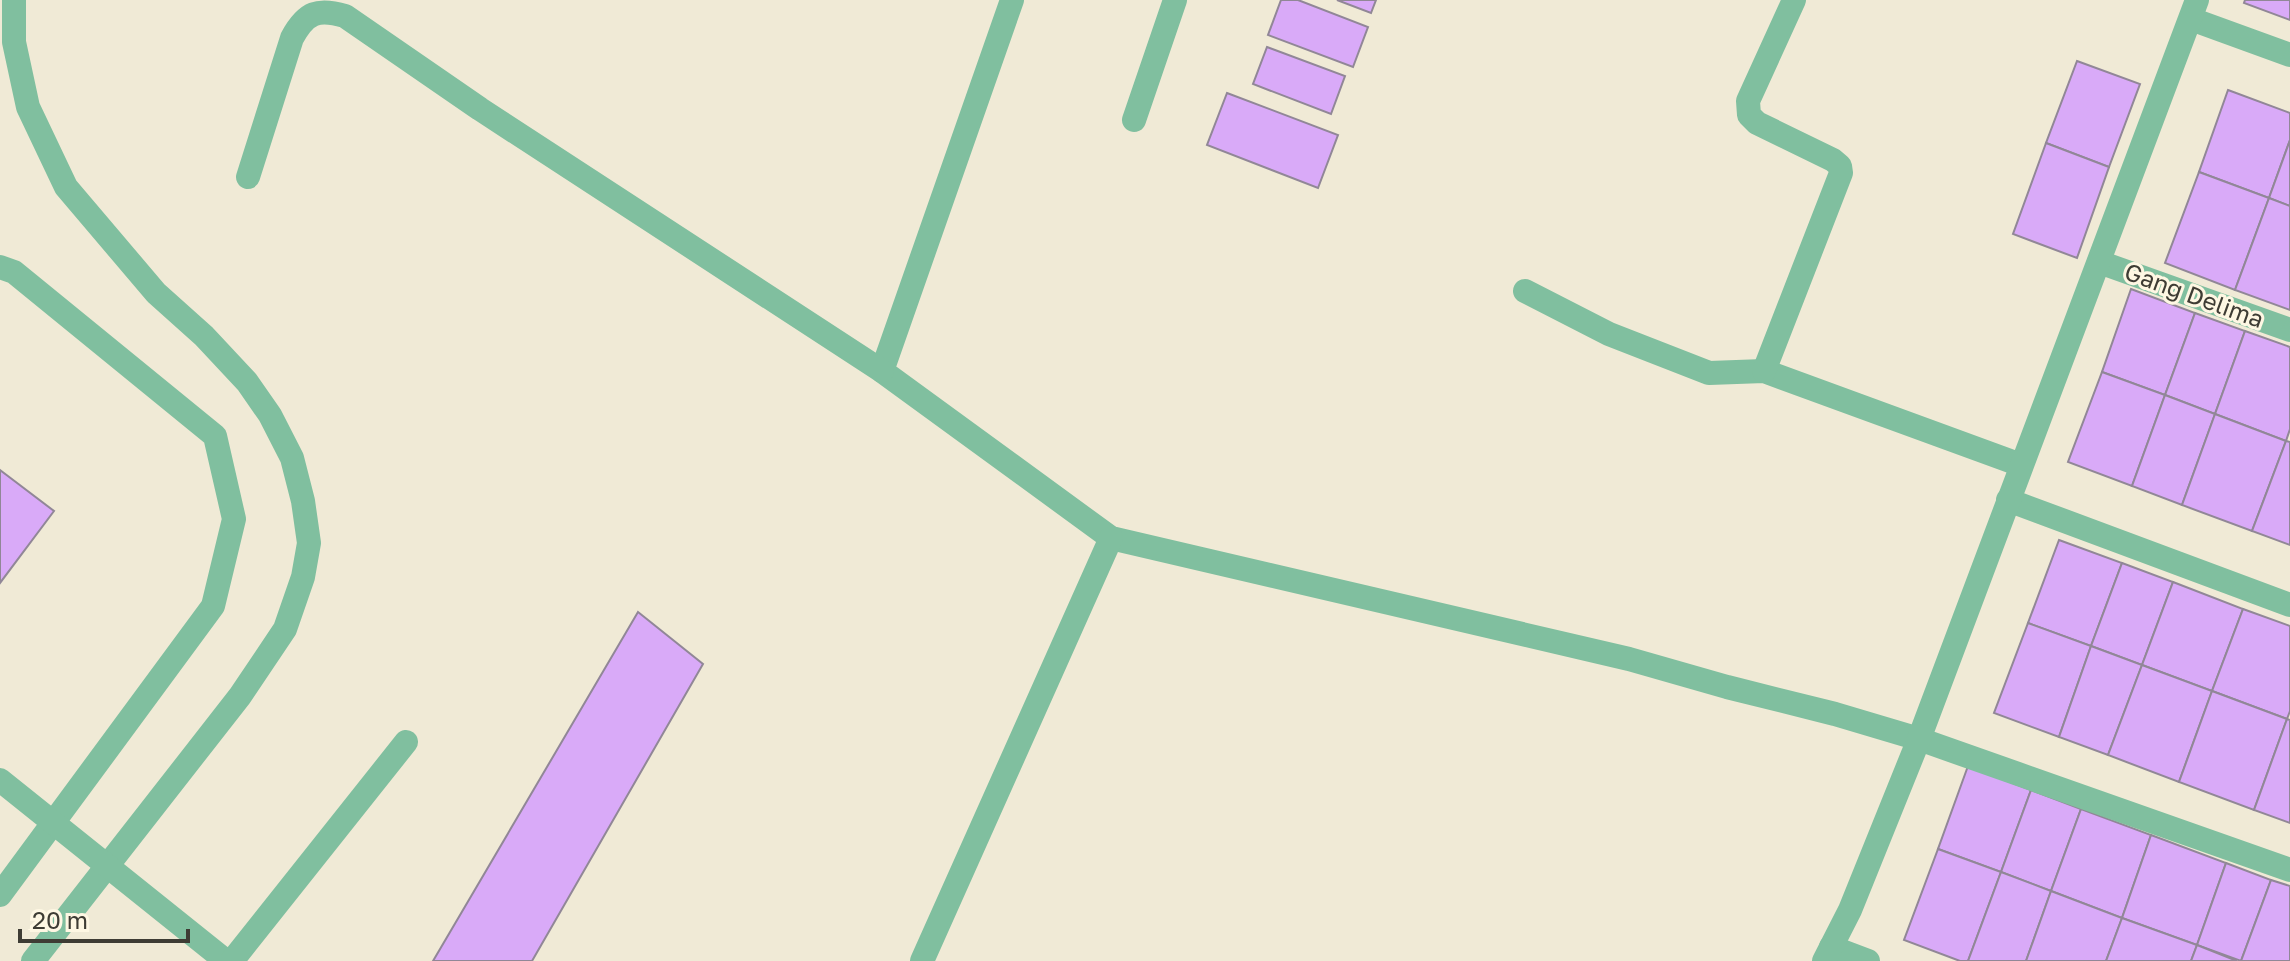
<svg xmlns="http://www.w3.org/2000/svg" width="2290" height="961" viewBox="0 0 2290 961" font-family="'Golos Text',sans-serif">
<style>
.building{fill:#d9aaf8;stroke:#918797;stroke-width:2}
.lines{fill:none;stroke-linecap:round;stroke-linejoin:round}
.minor{stroke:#80bf9f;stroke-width:24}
.labels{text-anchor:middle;stroke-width:6;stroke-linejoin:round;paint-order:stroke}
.street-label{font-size:24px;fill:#3e3c34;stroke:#fef7e3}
</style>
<rect width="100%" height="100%" fill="#f0ead6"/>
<g class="building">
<path d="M1281,0H1298L1368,27L1353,67L1268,35Z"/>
<path d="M1337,0H1376L1371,13Z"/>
<path d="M2245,0H2290V20L2244,3Z"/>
<path d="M1267,47L1345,76L1331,114L1253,84Z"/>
<path d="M2077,61L2140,84L2109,167L2046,143Z"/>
<path d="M2228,90L2290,113V140L2269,198L2199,172Z"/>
<path d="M1227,93L1338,135L1318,188L1207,145Z"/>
<path d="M2290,140V206L2269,198Z"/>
<path d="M2046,143L2109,167L2077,258L2013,234Z"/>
<path d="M2199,172L2269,198L2235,290L2165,263Z"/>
<path d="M2269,198L2290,206V310L2235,290Z"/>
<path d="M2131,289L2195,313L2165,395L2102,372Z"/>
<path d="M2195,313L2245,331L2215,414L2165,395Z"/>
<path d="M2245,331L2290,347V429L2286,441L2215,414Z"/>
<path d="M2102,372L2165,395L2132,486L2068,462Z"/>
<path d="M2165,395L2215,414L2182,505L2132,486Z"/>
<path d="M2215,414L2286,441L2252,531L2182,505Z"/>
<path d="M2286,441L2290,442V545L2252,531Z"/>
<path d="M0,470L54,511L0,583Z"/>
<path d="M2059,540L2122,563L2091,646L2028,623Z"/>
<path d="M2122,563L2173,582L2142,665L2091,646Z"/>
<path d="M2173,582L2243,609L2212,691L2142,665Z"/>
<path d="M2243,609L2290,626V711L2287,719L2212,691Z"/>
<path d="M638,612L703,664L532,961H433Z"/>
<path d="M2028,623L2091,646L2059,737L1994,713Z"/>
<path d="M2091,646L2142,665L2108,755L2059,737Z"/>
<path d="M2142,665L2212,691L2179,782L2108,755Z"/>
<path d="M2212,691L2287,719L2254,810L2179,782Z"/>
<path d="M2287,719L2290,720V823L2254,810Z"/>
<path d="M1968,766L2031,790L2001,872L1938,849Z"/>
<path d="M2031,790L2081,809L2051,891L2001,872Z"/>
<path d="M2081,809L2151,835L2122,918L2051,891Z"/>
<path d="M2151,835L2226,863L2197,945L2122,918Z"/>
<path d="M1938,849L2001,872L1968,961H1960L1904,940Z"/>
<path d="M2226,863L2271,880L2241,961L2197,945Z"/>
<path d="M2001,872L2051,891L2026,961H1968Z"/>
<path d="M2271,880L2290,886V961H2241Z"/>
<path d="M2051,891L2122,918L2106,961H2026Z"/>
<path d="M2122,918L2197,945L2191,961H2106Z"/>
<path d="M2197,945L2237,961H2191Z"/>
</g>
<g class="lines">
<g class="minor">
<path d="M14,0V42L28,107L66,187L156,293L204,336L247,382L270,415L292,458L303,501L309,543L303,577L285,629L240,696L33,961"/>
<path d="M1012,0L882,371L1111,538L1629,659L1727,687L1835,714L1919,739L2290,870"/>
<path d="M2191,19L2290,55"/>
<path d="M1134,120L1175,0"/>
<path d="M248,177L292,38C306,12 318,8 345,16L480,109L882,371"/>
<path d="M2099,262L2290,330"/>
<path d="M0,267L14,272L215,436L234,519L213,606L0,895"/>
<path d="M1525,291L1609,334L1709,373L1764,371L2021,465"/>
<path d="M1764,371L1841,173L1840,166L1833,160L1757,123L1749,115L1748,101L1794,0"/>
<path d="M2008,500L2290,605"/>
<path d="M0,780L226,961"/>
<path d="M1831,947L1868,961"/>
<path d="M232,961L406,742"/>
<path d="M922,961L1111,538"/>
<path d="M1824,961L1850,910L1919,739L2197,0"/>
</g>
</g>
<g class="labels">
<g class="street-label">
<text transform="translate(2194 296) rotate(20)" y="8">Gang Delima</text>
</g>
</g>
<path d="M20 929v12h168v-12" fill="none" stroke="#3e3c34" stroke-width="4"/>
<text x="32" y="929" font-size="24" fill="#3e3c34" stroke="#fef7e3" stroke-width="6" paint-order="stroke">20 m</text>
</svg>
